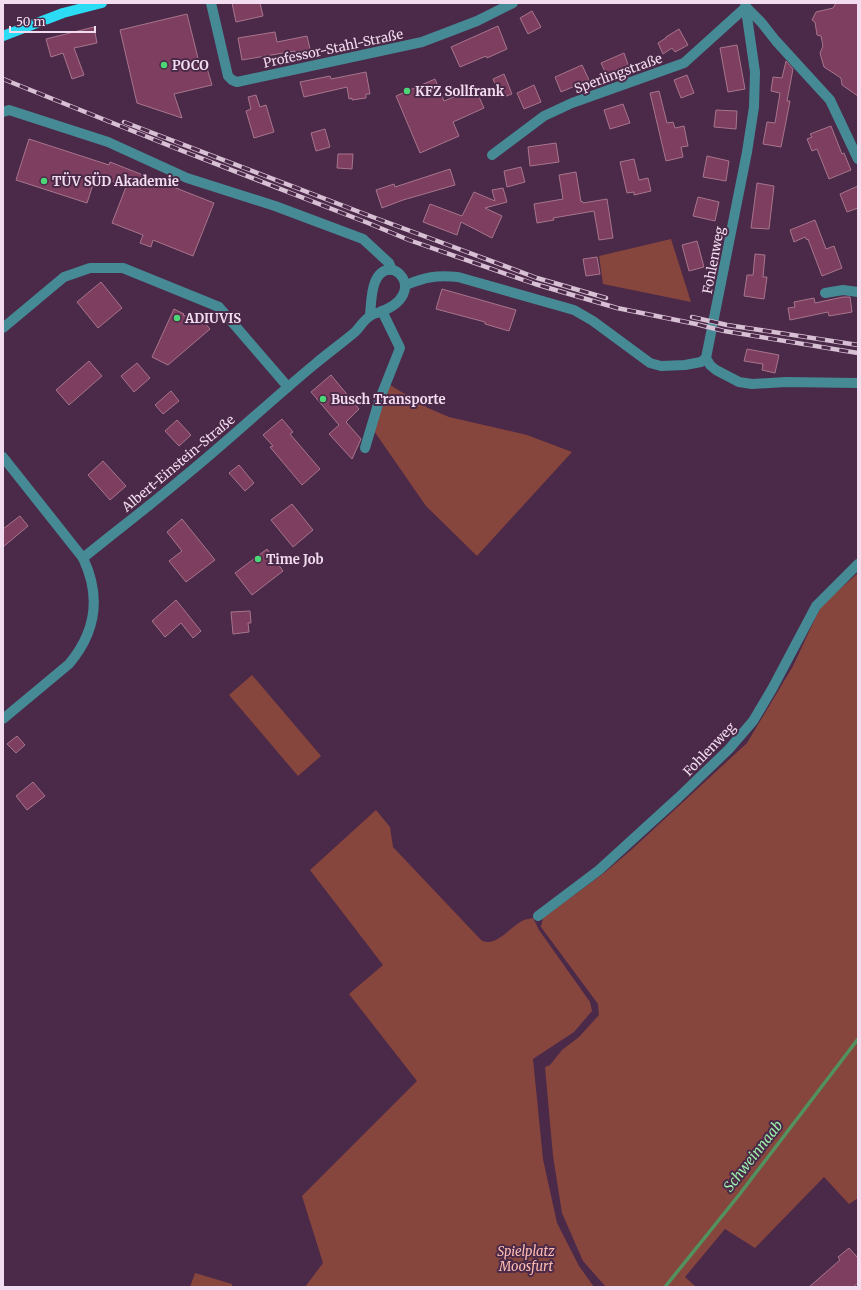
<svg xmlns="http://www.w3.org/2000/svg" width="861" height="1290" viewBox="0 0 861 1290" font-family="Merriweather,serif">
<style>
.green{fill:#87463d}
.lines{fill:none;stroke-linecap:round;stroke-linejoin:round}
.stream{stroke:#529160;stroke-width:3.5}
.building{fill:#7e3e5f;stroke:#a7758c}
.minor{stroke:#458a95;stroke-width:10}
.major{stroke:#2cdcf4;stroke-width:10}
.rail-casing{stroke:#d7bfd4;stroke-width:4.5}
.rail{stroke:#4b2948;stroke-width:3;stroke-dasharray:9;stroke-linecap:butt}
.poi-dot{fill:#4dd676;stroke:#4b2948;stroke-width:1.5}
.labels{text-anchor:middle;stroke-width:4;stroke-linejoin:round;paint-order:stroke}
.street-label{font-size:13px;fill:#f2dcef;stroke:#4b2948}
.poi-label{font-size:13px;font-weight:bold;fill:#f2dcef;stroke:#4b2948;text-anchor:start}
.park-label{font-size:13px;font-style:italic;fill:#febdb2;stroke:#4b2948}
.water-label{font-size:14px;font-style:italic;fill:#9af2ac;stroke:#4b2948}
</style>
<rect width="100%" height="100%" fill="#4b2948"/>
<g class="green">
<path d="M671,239L691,302L603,284L599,256Z"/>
<path d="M390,385L428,408L449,417L527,435L572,452L477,556L426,506L374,431Z"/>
<path d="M858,573V1198L849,1204L824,1177L755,1248L725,1229L685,1277L696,1287H606L583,1261L562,1213L553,1156L545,1067L550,1065L562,1050L579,1037L599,1015L598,1004L541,927L543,918L604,873L630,851L747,743L793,666L821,606Z"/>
<path d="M252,675L321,756L298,776L229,695Z"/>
<path d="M376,810L390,827L393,847L481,940C496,949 511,925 524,920C526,919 530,919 533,918L539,930L590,1002L592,1011L574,1032L533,1059L543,1159L557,1223L579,1266L594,1287H305L323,1263L302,1196L417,1081L349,994L383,965L310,870Z"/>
<path d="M195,1273L232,1284V1287H190Z"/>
</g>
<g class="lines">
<path class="stream" d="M665,1287L739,1195L858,1039"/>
</g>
<g class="building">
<path d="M232,3H260L263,16L236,22Z"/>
<path d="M836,3H858V96L842,85L841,78L824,67L820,53L823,46L821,36L817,35L815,22L812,20L816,12L833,8Z"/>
<path d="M532,11L541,27L528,34L520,18Z"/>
<path d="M187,14L200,66L206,65L212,85L174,94L182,118L137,103L120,30Z"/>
<path d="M498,26L507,49L487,58L486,56L460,67L451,47Z"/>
<path d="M94,27L97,43L74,48L84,75L72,79L63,53L51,57L46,39Z"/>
<path d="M679,29L688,45L675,52L672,48L663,54L658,43L666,38V37Z"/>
<path d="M275,32L277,42L307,36L311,53L296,56L295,51L242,60L238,38Z"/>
<path d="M737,45L745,89L728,92L720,48Z"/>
<path d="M624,53L629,67L607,76L601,63Z"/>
<path d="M786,61L793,69L787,101H790L781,147L763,144L767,122L775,123L780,93L771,91L773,77L782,78Z"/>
<path d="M582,65L589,80L561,92L555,77Z"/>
<path d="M366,72L370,94H366V98L352,100V98L349,99L347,87L304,97L300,82L330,76L331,79Z"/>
<path d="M504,74L512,94L501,98L493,79Z"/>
<path d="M687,75L694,93L681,98L674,80Z"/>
<path d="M435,79L444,101L475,88L484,108L453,122L459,136L420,153L396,96Z"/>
<path d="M534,85L541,102L524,109L517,93Z"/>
<path d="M659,91L667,123L673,122L675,128L684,126L688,146L681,147L683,157L666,161L650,93Z"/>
<path d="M256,95L260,107L266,105L274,132L254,138L246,111L251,109L248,97Z"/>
<path d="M623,104L630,123L610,129L604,110Z"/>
<path d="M716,110L737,111L736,129L714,127Z"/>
<path d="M831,126L842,154L844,153L851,170L829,179L817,149L812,151L807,139L812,137L810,134Z"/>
<path d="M325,129L330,147L316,151L311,133Z"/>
<path d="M29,139L109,165L110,162L214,203L193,256L153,240L151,247L140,243L143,235L112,223L126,187L96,175L87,203L16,180Z"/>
<path d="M556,143L559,162L530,166L528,147Z"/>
<path d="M338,154H353L352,169L337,168Z"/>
<path d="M707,156L729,161L726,181L703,177Z"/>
<path d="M634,159L639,180L648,178L651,191L634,195V192L627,193L620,162Z"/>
<path d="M521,167L525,182L507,187L504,171Z"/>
<path d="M450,169L455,185L403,200L382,208L376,190L394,184L395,187Z"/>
<path d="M576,172L581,202L582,201L583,203L607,199L613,238L599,240L594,211L553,218L554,220L537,223L534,204L563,199L559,175Z"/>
<path d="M757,183L774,186L769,229L751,228Z"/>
<path d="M858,186V208L847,212L840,194Z"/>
<path d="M503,188L507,202L485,208L502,216L492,238L461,222L457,235L423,222L430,204L462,216L474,192L495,201L492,190Z"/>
<path d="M698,197L719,202L715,221L693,216Z"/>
<path d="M815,220L826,249L834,246L842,268L822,276L808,239L807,240L805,237L794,242L790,230Z"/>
<path d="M697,241L704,267L689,271L682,245Z"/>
<path d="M755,254L765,255L763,277H767L764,299L744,296L747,275H753Z"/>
<path d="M597,257L600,274L586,276L583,259Z"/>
<path d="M101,282L122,308L98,328L77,302Z"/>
<path d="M442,289L516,310L509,331L485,324V322L436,309Z"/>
<path d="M843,297H850L852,312L829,316L828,312L790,320L788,308L795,307L794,302L814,298L815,303Z"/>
<path d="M174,309L184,314L183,315L201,323L203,321L210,329L168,365L152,357Z"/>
<path d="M747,349L779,355L775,373L762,370L763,364L744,361Z"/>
<path d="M89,361L102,376L69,405L56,390Z"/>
<path d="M137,363L150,378L134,392L121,376Z"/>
<path d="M331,375L359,409L346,422L361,439L352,459L329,434L339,425L311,392Z"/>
<path d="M171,391L179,401L163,414L155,405Z"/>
<path d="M282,419L293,432L290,434L320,469L302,485L270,447L273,446L263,435Z"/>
<path d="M177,420L191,435L179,446L165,431Z"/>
<path d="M103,461L126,486L110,500L88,475Z"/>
<path d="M239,465L254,483L245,491L229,473Z"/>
<path d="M292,504L313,530L293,547L271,520Z"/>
<path d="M20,516L28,526L3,547V529Z"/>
<path d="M182,519L215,560L186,582L169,561L182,551L167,532Z"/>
<path d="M267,549L283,571L252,595L235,573Z"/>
<path d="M176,600L201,631L193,638L181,623L165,637L152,621Z"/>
<path d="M250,611L251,623H248L249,632L233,634L231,612Z"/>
<path d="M17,736L25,745L16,753L7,744Z"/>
<path d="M33,782L45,796L27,810L16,796Z"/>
<path d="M849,1248L858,1258V1283L853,1287H809L840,1260L838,1257Z"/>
</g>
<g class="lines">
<g class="minor">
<path d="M211,3L228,76L232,80L237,82L422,42L477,21L513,3"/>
<path d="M745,3L755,72L754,107L747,152L706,358L710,365L716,370L739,382L752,384L786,382L858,383"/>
<path d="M746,7L761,22L776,41L830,100L858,159"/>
<path d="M3,112L9,110L108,142L187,178L275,206L363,239L389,263L392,270"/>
<path d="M492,155L544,116L572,103L684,63L746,7"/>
<path d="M406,285C425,277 436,275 458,277L574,310L593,321L650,363L661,366L685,365L701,362L706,358"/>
<path d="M825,293L843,290L858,292"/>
<path d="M3,328L64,277L90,268H123L219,307L288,387"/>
<path d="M365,448L379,401L400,348L382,311"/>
<path d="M3,457L83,558C101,596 96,632 69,664L3,719"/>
<path d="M83,558C115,532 148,507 180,480C226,443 269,402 315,364C328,353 342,343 355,332C360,327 365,318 372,315C374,313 378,313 380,312C432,293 389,248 375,282C371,292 371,305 370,315"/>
<path d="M538,916L599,870L678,798L729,749L753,721L772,689L816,606L858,564"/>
</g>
<path class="major" d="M3,36L63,13L102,3"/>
<defs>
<g id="rail">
<path d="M3,79L180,150L368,223L409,240L535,284L617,308L696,324L724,331L858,353"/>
<path d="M124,122L370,216L537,278L606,298"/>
<path d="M692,317L727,325L858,345"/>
</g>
</defs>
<use href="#rail" class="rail-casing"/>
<use href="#rail" class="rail"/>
</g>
<g class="poi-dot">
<circle cx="164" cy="65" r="4"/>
<circle cx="407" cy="91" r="4"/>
<circle cx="44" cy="181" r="4"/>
<circle cx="177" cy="318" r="4"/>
<circle cx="323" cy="399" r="4"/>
<circle cx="258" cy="559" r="4"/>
</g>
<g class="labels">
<g class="street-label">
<text transform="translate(333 48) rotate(-12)" y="5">Professor-Stahl-Straße</text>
<text transform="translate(618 73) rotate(-20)" y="5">Sperlingstraße</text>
<text transform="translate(713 260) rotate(-79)" y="5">Fohlenweg</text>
<text transform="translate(178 463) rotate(-40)" y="5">Albert-Einstein-Straße</text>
<text transform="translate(709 749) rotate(-46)" y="5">Fohlenweg</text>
</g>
<g class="poi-label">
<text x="172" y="70">POCO</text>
<text x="415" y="96">KFZ Sollfrank</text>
<text x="52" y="186">TÜV SÜD Akademie</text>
<text x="185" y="323">ADIUVIS</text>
<text x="331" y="404">Busch Transporte</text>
<text x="266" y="564">Time Job</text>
</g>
<g class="park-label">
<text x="526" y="1256">Spielplatz<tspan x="526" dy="15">Moosfurt</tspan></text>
</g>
<g class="water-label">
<text transform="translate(753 1156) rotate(-52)" y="5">Schweinnaab</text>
</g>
</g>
<rect width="861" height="1290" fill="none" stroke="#f2dcef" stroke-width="8"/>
<path d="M10 26v6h85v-6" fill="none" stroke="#f2dcef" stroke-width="2"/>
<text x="16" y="26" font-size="12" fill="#f2dcef" stroke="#4b2948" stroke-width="3" paint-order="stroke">50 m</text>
</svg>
